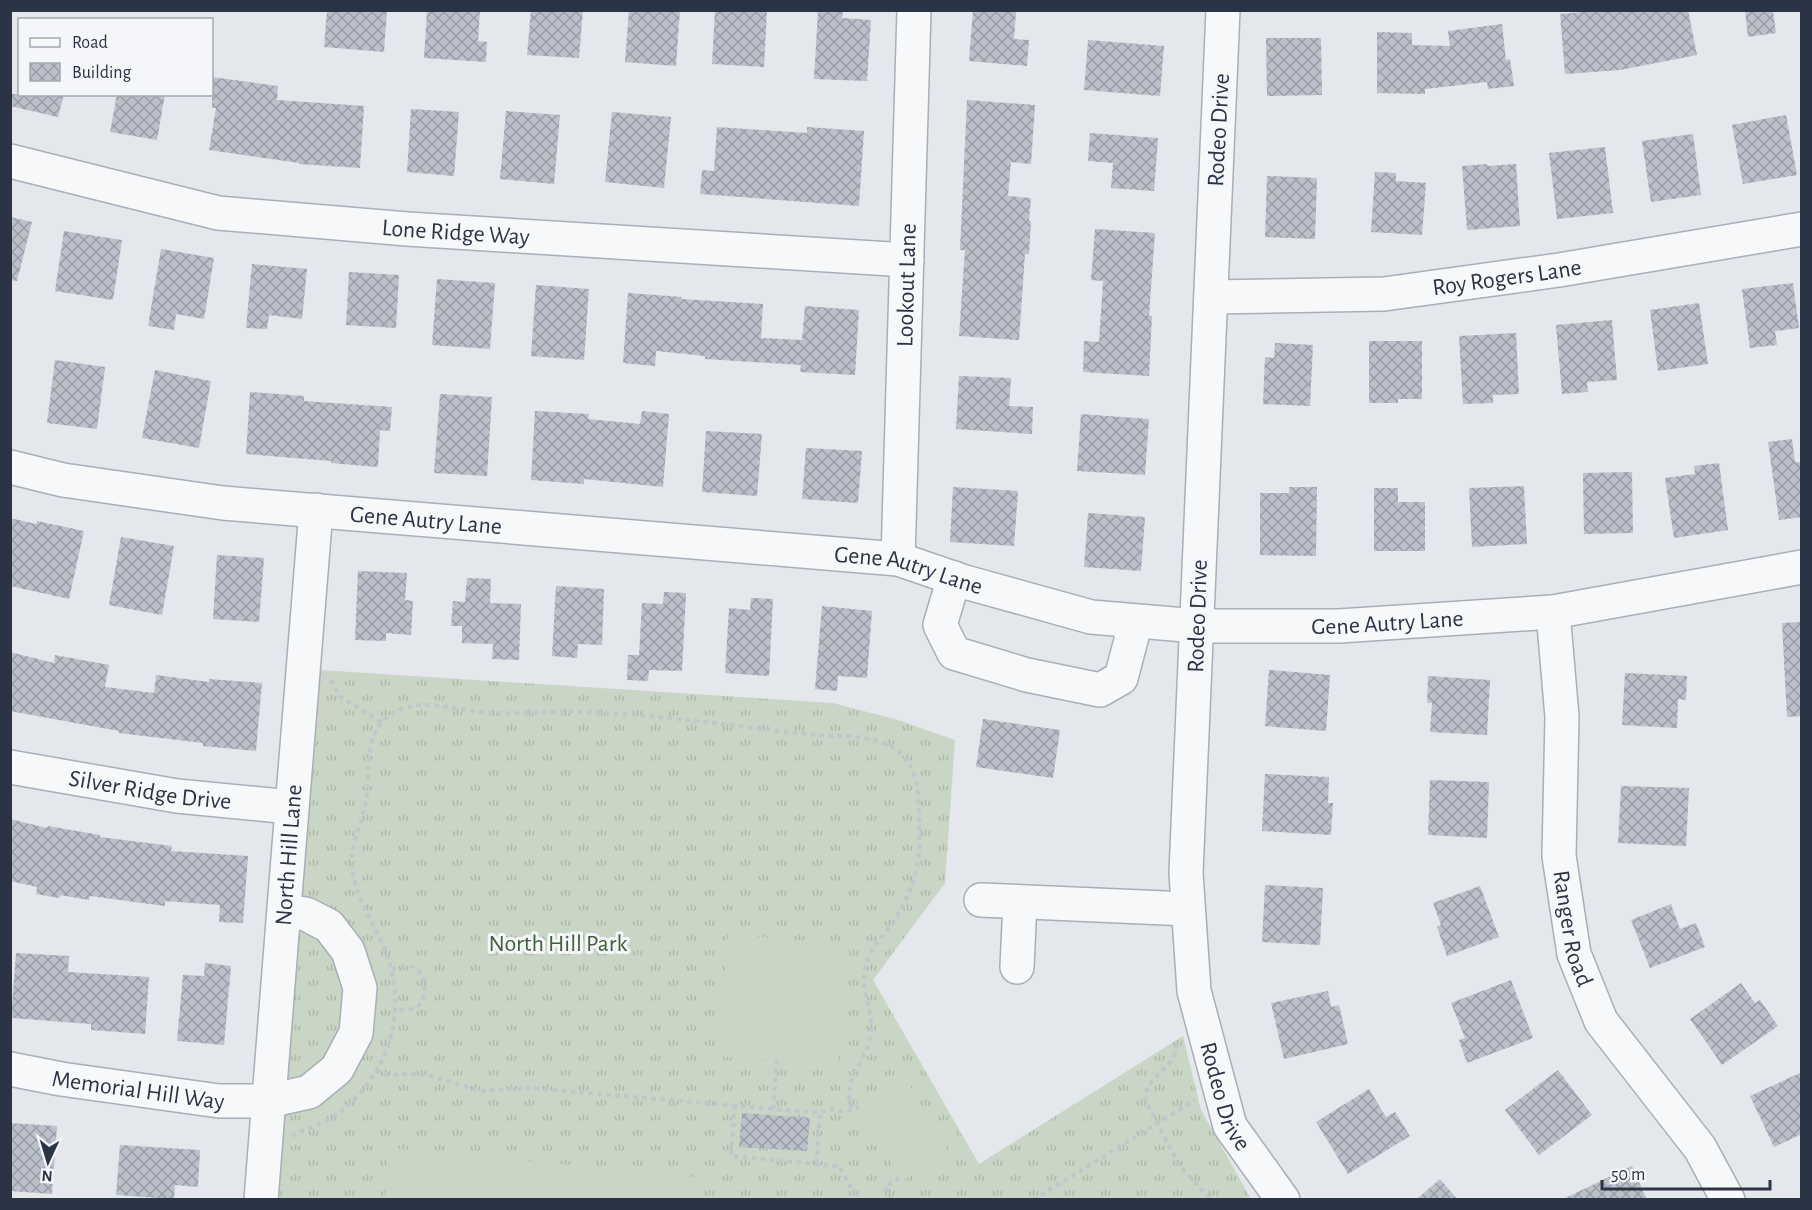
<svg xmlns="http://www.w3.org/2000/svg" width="1812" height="1210" viewBox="0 0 1812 1210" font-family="'Alegreya Sans',sans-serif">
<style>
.grass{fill:url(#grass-tufts)}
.garden{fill:#c9d6c5}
.building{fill:url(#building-cross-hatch)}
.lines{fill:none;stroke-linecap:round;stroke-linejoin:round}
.minor-casing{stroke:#a9aeb7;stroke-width:36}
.path{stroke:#c2c5cb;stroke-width:4;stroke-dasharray:4.5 4.5;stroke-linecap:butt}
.minor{stroke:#f7f8fa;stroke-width:33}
.labels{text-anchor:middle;stroke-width:6;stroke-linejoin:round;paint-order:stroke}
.street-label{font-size:24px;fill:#2b3445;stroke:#f4f6f9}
.park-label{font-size:24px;fill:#3f6138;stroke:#f4f6f9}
</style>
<defs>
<pattern id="grass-tufts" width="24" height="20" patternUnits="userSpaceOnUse" patternTransform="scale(1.5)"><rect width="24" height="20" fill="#c9d6c5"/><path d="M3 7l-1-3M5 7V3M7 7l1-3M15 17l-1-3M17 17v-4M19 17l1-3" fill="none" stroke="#adb8ab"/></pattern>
<pattern id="building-cross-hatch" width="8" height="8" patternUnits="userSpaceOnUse" patternTransform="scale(1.5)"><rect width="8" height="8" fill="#bbc0ca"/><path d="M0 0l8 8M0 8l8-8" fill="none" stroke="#989da6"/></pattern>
</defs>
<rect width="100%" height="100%" fill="#e4e7ec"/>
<path class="grass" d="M320,670L833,703L898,720L955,740L945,883L873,980L979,1164L1183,1036L1201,1110L1251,1199L276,1200Z"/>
<g class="garden">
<path d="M728,934L849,945L838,1067L717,1056Z"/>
<path d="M904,1076L949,1153L902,1181L856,1104Z"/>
<path d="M390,1148L705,1178L703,1199H385Z"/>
</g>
<g class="building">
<path d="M327,10H387L384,52L324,47Z"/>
<path d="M427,10H480L478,41L487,42L486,62L424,58Z"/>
<path d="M531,10H583L579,58L527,55Z"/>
<path d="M629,10H680L676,66L625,62Z"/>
<path d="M715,10H767L764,67L712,64Z"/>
<path d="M818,10H843L842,18L871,20L867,81L814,79Z"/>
<path d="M973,10L1016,11L1014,39L1029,40L1027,66L969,61Z"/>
<path d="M1604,10H1688L1697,55L1620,70L1565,74L1560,14Z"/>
<path d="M1745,10H1773L1776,33L1748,37Z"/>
<path d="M1502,24L1506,60L1510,59L1514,86L1488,89L1487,82L1425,89V94L1377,93V32L1412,33V45L1450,46L1448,31Z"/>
<path d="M1266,38H1321L1322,95L1267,96Z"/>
<path d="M1088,40L1164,46L1160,96L1084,90Z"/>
<path d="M212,77L278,86L277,100L364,106L360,168L299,164V163L209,150L216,108H212Z"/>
<path d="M10,94H64L58,117L10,106Z"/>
<path d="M117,94H165L157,140L110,132Z"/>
<path d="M967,100L1035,105L1031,164L1011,162L1008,196L1031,198L1029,220L1031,221L1029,254H1025L1019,340L959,336L965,250H960Z"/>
<path d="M411,109L459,112L454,176L407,172Z"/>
<path d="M506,111L560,115L554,184L500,179Z"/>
<path d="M612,112L671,117L664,188L605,182Z"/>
<path d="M1786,115L1797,175L1743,184L1732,125Z"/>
<path d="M717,127L807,133V127L864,131L859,206L700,194L702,170L714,171Z"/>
<path d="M1090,133L1158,138L1154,191L1111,188L1113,163L1088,161Z"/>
<path d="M1693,134L1701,195L1651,202L1642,141Z"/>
<path d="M1605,147L1613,213L1557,219L1549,153Z"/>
<path d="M1487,164L1488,166L1516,164L1520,226L1467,230L1462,166Z"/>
<path d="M1375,172L1396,173V181L1426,183L1422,235L1371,232Z"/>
<path d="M1267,176L1317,178L1315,239L1265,237Z"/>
<path d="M10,217L32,222L17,281L10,280Z"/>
<path d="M1095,229L1155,233L1149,316H1152L1149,376L1083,372L1084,341L1099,342L1103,281L1091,280Z"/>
<path d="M64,231L122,240L113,300L55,291Z"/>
<path d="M161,249L214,258L204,319L176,314L174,330L148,326Z"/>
<path d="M252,264L307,269L302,319L269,315L267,329L246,328Z"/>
<path d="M349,272L399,275L396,328L346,325Z"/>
<path d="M437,279L495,283L490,349L432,345Z"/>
<path d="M1793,283L1799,328L1775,331L1777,345L1750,348L1742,289Z"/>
<path d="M536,285L589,289L584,360L531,356Z"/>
<path d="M628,293L682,297L681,299L763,304L761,338L802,340L805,306L859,310L855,375L800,372L801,365L705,359V356L656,351L655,366L623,363Z"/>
<path d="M1699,303L1708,364L1658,371L1650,310Z"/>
<path d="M1612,320L1617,380L1587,382L1588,392L1562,394L1556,325Z"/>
<path d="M1516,333L1519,394L1493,395V403L1463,404L1459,336Z"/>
<path d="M1369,341H1422V399H1398V403H1369Z"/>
<path d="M1275,343L1313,345L1310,406L1263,404L1265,357L1274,358Z"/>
<path d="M55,360L105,367L97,429L47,423Z"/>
<path d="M155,370L211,381L199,448L142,438Z"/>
<path d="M959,376L1011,378L1009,406L1033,407L1032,434L956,429Z"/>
<path d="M250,392L304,396V401L392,407L390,431L380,430L378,467L331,463V461L246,454Z"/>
<path d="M440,394L492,397L487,476L434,473Z"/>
<path d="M535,411L589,414L588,419L640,424L642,411L669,414L663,487L584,479V484L531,480Z"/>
<path d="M1081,414L1149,419L1145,475L1077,471Z"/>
<path d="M706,431L762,434L757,496L702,492Z"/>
<path d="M1792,439L1795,462H1802V517L1779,520L1768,442Z"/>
<path d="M806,448L862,451L858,503L802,499Z"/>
<path d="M1719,463L1728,530L1674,538L1665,478L1695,474L1694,466Z"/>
<path d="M1632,472L1633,533L1584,534L1583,473Z"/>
<path d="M1524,486L1527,544L1472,547L1469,488Z"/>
<path d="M953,487L1018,491L1014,546L950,542Z"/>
<path d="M1289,487H1317L1316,556L1260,555V493H1289Z"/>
<path d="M1374,488H1398V502H1425V551H1374Z"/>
<path d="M1088,513L1145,517L1141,571L1084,567Z"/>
<path d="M10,518L36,524L37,521L84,531L69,599L10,586Z"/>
<path d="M121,537L174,546L162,615L109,605Z"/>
<path d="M217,555L264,558L259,622L213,619Z"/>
<path d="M358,571L407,573L405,600L413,601L411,635L386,633V641L355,640Z"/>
<path d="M467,578L491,579L490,603L521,604L519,660L492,659L493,644L462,643V626H451L453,601L465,602Z"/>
<path d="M556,586L604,589L602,645L578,644L577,658L552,656Z"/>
<path d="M664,592L686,593L682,671L649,670L648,681L627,680L628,655H639L642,603L663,604Z"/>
<path d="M751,598L773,599L769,676L725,673L729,608L750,610Z"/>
<path d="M822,606L872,611L867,678L838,676L837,691L815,689Z"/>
<path d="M1802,622V716L1787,717L1782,623Z"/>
<path d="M10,652L54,663L55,655L109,665L105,687L154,693L156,675L209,682V679L262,683L256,751L203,746V743L119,733V731L10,711Z"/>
<path d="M1269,670L1330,675L1326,731L1265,726Z"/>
<path d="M1625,673L1687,676L1686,700L1678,699L1677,728L1622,725Z"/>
<path d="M1428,676L1490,680L1487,735L1430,732L1432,703H1427Z"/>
<path d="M983,719L1060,730L1053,778L976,767Z"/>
<path d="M1265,774L1329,777L1328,803H1333L1331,835L1262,831Z"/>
<path d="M1430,780L1489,782L1487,838L1428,835Z"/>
<path d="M1621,786L1689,788L1686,846L1618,843Z"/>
<path d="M10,819L47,828L48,826L100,835V837L172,846L171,851L248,856L243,923L219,922L220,905L165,901V906L90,896L89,900L60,895L59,898L36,894L37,887L10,881Z"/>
<path d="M1265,885L1323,888L1320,945L1262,942Z"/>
<path d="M1480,886L1499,937L1447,956L1437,927L1441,925L1433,903Z"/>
<path d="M1671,904L1680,929L1696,923L1705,947L1650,968L1631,920Z"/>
<path d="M16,953L69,956L68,972L149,977L145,1034L91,1030V1024L11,1018Z"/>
<path d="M205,963L231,966L224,1045L177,1041L183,975L204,976Z"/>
<path d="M1511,980L1533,1038L1467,1063L1459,1040L1465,1038L1451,1003Z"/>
<path d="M1741,983L1755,1003L1760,1000L1778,1026L1722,1065L1690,1019Z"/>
<path d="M1328,991L1331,1007L1339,1005L1348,1044L1284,1059L1271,1003Z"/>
<path d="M1558,1070L1592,1115L1539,1155L1505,1110Z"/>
<path d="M1802,1072V1134L1774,1147L1750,1096Z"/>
<path d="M1369,1089L1386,1117L1395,1112L1410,1136L1348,1174L1316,1122Z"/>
<path d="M742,1113L810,1118L807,1151L739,1147Z"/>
<path d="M10,1123L57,1126L52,1194L10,1191Z"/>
<path d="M120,1145L200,1150L198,1187L175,1185L174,1199L116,1195Z"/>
<path d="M1632,1166L1647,1200H1561Z"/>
<path d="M1440,1179L1458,1200H1416Z"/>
</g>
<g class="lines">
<defs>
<g id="minor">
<path id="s1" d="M1223,10L1186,873L1194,991L1230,1126L1283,1200"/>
<path id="s2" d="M10,161L218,213L407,229L907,260"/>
<path id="s3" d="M1211,297L1384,294L1559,270L1802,229"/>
<path id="s4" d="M10,467L63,480L223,503L898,559L965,582L1091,617L1197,626H1339L1553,612L1802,567"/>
<path id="s5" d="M898,559L914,10"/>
<path d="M954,578L940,625L954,653L1027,675L1100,690L1121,678L1136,621"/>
<path id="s6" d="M1553,612L1562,717L1559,856L1574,954L1601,1021L1700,1148L1728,1200"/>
<path id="s7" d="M10,767L177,796L291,807"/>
<path d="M981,900L1188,909"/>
<path d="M1017,967L1020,902"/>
<path id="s8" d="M10,1069L61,1079L219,1101H269L309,1092L337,1069L356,1033L360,988L348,951L329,926L306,914L285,911"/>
<path id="s9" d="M261,1200C280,970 296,740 316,510"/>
</g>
</defs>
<use href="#minor" class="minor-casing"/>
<g class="path">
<path d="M331,680L339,696L382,723"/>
<path d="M392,969C399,968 408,964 415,968C427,974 428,998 418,1006C413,1010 402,1009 395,1011"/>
<path d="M1177,1044C1176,1048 1176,1054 1173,1058C1164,1072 1142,1083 1146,1102L1179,1165L1211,1200"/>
<path d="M376,1071L388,1075L414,1074L428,1075L480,1091L531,1088L820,1113L828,1109L845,1112L858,1107"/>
<path d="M735,1105L731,1156L839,1166L858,1200"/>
<path d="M773,1109L777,1061"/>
<path d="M292,1136C306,1128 322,1125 336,1115C388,1077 411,1009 384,948C372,920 355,897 352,865C350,848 358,833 362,818C366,804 368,791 368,776C369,751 370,724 397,711C427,696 462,713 493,713C523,714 553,711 583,712C642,714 699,721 757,728C777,731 798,733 819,735C854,737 901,734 914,775C919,788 918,802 919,816C921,858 918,880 897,916C886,934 869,948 865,969C860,996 878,1016 868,1045C860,1069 843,1081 851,1109"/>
<path d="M816,1164L820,1113"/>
<path d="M891,1200L885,1187L900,1177"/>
<path d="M1033,1200L1195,1100"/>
</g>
<use href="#minor" class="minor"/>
</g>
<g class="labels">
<g class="street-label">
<text transform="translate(1218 130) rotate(-87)" y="8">Rodeo Drive</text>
<text dy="8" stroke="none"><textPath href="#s2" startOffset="453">Lone Ridge Way</textPath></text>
<text dy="8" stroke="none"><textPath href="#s3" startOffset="297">Roy Rogers Lane</textPath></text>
<text dy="8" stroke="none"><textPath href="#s5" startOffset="274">Lookout Lane</textPath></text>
<text dy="8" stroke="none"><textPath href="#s4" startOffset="420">Gene Autry Lane</textPath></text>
<text dy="8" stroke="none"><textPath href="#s4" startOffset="906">Gene Autry Lane</textPath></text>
<text transform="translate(1197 616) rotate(-88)" y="8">Rodeo Drive</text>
<text dy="8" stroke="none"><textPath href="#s4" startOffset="1392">Gene Autry Lane</textPath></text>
<text dy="8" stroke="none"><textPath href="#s7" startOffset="142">Silver Ridge Drive</textPath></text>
<text dy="8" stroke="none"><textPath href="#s9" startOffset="346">North Hill Lane</textPath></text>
<text dy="8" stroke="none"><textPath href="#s6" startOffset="318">Ranger Road</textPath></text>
<text dy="8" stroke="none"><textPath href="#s8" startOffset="130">Memorial Hill Way</textPath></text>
<text dy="8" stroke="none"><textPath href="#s1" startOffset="1092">Rodeo Drive</textPath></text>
</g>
<g class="park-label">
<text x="558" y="951">North Hill Park</text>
</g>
</g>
<rect width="1812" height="1210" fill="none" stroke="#2b3445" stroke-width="24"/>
<rect x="18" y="18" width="195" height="78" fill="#f4f6f9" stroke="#a4a8b1" stroke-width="1.5"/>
<rect x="30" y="38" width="30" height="9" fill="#f7f8fa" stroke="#a4a8b1" stroke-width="1.5"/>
<text x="72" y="48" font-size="18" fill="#2b3445">Road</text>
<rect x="30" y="63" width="30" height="18" fill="url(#building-cross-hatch)" stroke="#a4a8b1" stroke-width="1.5"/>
<text x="72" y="78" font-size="18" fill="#2b3445">Building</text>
<g transform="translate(48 1162) rotate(184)" stroke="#f4f6f9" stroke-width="4.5" paint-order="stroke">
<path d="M0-4.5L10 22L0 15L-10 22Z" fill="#2b3445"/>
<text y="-9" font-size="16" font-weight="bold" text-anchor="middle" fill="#2b3445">N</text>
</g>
<path d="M1602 1180v9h168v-9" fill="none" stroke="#2b3445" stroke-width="3"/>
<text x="1611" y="1180" font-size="18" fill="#2b3445" stroke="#f4f6f9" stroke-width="4.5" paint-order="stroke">50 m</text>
</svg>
